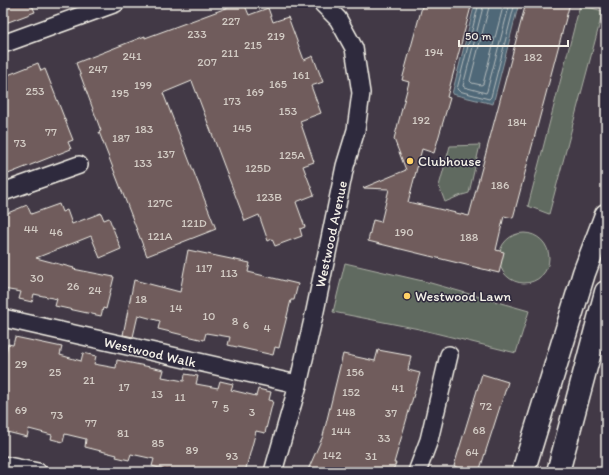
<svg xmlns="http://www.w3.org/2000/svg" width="609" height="475" viewBox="0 0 609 475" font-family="Itim,sans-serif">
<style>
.green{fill:#616b60;stroke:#aaaea4}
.water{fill:#506878;stroke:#929fa5}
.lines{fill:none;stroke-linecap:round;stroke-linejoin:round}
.shore{stroke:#b2babb;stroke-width:1}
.building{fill:#6f5c5c;stroke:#f4f1e8}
.street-casing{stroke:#f4f1e8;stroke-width:20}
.highway-casing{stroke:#f4f1e8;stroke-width:25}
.street{stroke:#2f2a3d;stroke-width:17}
.highway{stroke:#2f2a3d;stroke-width:22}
.poi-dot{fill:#ffd166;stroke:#2f2a3d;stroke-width:1.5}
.labels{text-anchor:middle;stroke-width:3;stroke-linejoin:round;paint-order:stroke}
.number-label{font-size:12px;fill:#d3ccc5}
.poi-label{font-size:14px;fill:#f4f1e8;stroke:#2f2a3d;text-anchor:start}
.street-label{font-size:14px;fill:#f4f1e8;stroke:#2f2a3d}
</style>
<rect width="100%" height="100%" fill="#423946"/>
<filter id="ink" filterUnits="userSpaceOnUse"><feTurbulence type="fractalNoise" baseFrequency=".025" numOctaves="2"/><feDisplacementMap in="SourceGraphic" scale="8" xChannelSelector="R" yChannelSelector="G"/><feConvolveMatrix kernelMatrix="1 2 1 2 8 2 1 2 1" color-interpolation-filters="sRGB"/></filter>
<g filter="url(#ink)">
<g class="green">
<path d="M580,5L603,11L549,214L528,206Z"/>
<path d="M480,145L469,193L459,196L445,202L439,186L450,146Z"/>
<circle cx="524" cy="258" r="25"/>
<path d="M345,263L427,282L529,311L516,353L419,329L333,312Z"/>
</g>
<path class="water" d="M475,3H519L493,104L452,94Z"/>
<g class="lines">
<g class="shore">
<path d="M479,3L457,89L459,91L489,99L491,97L515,3"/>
<path d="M484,3L463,86L464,87L486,93L487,91L510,3"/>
<path d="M490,3L470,81L472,83L481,85L483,84L504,3"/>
</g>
</g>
<g class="building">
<path d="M3,3H31L35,12L3,24Z"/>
<path d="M240,3H244L249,15L268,8L273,22L288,17L304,60L313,56L323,82L311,86L321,113L300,121L314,162L303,166L314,195L296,202L305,227L300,229L302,236L275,246L272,239L268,241L259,215L245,221L192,81L163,93L216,229L147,256L99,132L101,131L76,63L145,36V38Z"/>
<path d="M423,3H472L447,97L450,98L434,153L422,149L408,202L469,216L526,3H570L513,218L504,216L496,250L504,252L499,273L368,241L373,220L381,222L389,189L363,188L406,170L394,139L409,82L402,80Z"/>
<path d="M38,63L41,71L45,69L73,140L68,142L71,149L3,176V77Z"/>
<path d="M59,204L62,212L67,210L72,224L101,213L104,220L109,218L121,249L100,258L91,236L36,258L74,268L73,269L114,277L106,309L103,308L101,316L55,306L57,299L34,294L32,302L19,299L21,292L3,289V215L27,205L31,214Z"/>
<path d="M188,250L250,263L248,272L298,284L294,300H291L279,348L275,347L273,355L228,345L230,337L206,333L204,340L158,329L160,321L138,315L133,337L123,335L134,280L180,292Z"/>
<path d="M15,337L62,347L60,355L81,361L83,353L96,356L94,364L116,368L117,360L164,370L162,377L184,381L185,374L198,376L196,384L218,388L220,381L233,384L231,390L256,396L258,389L271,392L269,400L273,401L265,433L256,431L245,472H213L201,469L200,472H173L152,466L154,459L131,454L129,460L116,457L117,455L85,447L86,439L65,434L63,442L51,439L52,435L29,429L27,437L3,431V364L8,344L13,345Z"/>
<path d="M378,350L411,356L408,370L420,373L394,463H396L392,472H307L323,436L343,354L375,361Z"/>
<path d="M482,374L508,382L479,472H474L454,466Z"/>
</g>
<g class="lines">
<defs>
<g id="street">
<path d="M3,44L116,3"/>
<path d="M3,192L79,165"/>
<path d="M3,318L288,382L298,385"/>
<path d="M3,465L38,472"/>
<path d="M273,472L298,385L315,311L345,166L356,130L361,93L354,48L338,19L322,3"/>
<path d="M417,472L429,440L449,355"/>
</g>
<g id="highway">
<path d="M523,472L584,273L606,215"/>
<path d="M558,472L606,292"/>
</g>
</defs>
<use href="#street" class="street-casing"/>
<use href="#highway" class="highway-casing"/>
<use href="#street" class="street"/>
<use href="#highway" class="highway"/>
</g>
</g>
<g class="poi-dot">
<circle cx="410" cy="161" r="4"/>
<circle cx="407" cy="296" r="4"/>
</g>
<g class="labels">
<g class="number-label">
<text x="231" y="25">227</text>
<text x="197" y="38">233</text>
<text x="276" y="40">219</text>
<text x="253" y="49">215</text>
<text x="434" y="56">194</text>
<text x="230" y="57">211</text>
<text x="132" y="60">241</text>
<text x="533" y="61">182</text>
<text x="207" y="66">207</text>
<text x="98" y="73">247</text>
<text x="301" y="79">161</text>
<text x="278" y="88">165</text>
<text x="143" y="89">199</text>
<text x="35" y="95">253</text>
<text x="255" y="96">169</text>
<text x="120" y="97">195</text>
<text x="232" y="105">173</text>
<text x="288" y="115">153</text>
<text x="421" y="124">192</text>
<text x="517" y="126">184</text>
<text x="242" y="132">145</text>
<text x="144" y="133">183</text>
<text x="51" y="136">77</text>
<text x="121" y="142">187</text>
<text x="20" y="147">73</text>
<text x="166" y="158">137</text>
<text x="292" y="159">125A</text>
<text x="143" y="167">133</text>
<text x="258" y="172">125D</text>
<text x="500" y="189">186</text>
<text x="269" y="201">123B</text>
<text x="160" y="207">127C</text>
<text x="194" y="227">121D</text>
<text x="31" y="233">44</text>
<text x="56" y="236">46</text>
<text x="404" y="236">190</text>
<text x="160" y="240">121A</text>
<text x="469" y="241">188</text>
<text x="204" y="272">117</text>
<text x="229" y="277">113</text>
<text x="37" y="282">30</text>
<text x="73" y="290">26</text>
<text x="95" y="294">24</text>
<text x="141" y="303">18</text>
<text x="176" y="312">14</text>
<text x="209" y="320">10</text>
<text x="235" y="325">8</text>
<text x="246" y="329">6</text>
<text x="267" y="332">4</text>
<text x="21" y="368">29</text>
<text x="55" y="376">25</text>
<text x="355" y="376">156</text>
<text x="89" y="384">21</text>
<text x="124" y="391">17</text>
<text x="398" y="392">41</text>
<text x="351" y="396">152</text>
<text x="157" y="398">13</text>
<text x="180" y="401">11</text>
<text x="215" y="408">7</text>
<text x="486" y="410">72</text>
<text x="226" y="412">5</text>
<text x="21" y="414">69</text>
<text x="252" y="416">3</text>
<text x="346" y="416">148</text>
<text x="391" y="417">37</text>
<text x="57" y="419">73</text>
<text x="91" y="427">77</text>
<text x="479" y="434">68</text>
<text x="341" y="435">144</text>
<text x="123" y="437">81</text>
<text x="384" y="442">33</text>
<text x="158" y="447">85</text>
<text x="192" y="454">89</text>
<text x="472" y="456">64</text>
<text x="332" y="459">142</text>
<text x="232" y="460">93</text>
<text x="371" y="460">31</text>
</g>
<g class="poi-label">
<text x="418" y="166">Clubhouse</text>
<text x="415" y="301">Westwood Lawn</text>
</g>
<g class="street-label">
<text transform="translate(331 234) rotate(-78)" y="5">Westwood Avenue</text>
<text transform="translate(150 352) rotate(13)" y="5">Westwood Walk</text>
</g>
</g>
<rect width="609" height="475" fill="none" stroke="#2f2a3d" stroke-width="16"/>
<rect x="8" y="8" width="593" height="459" fill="none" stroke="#f4f1e8" stroke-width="1.5" filter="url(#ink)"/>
<path d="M459 40v6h109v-6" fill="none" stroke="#f4f1e8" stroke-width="2"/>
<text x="465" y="40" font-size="12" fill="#f4f1e8" stroke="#2f2a3d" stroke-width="3" paint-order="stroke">50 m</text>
</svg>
